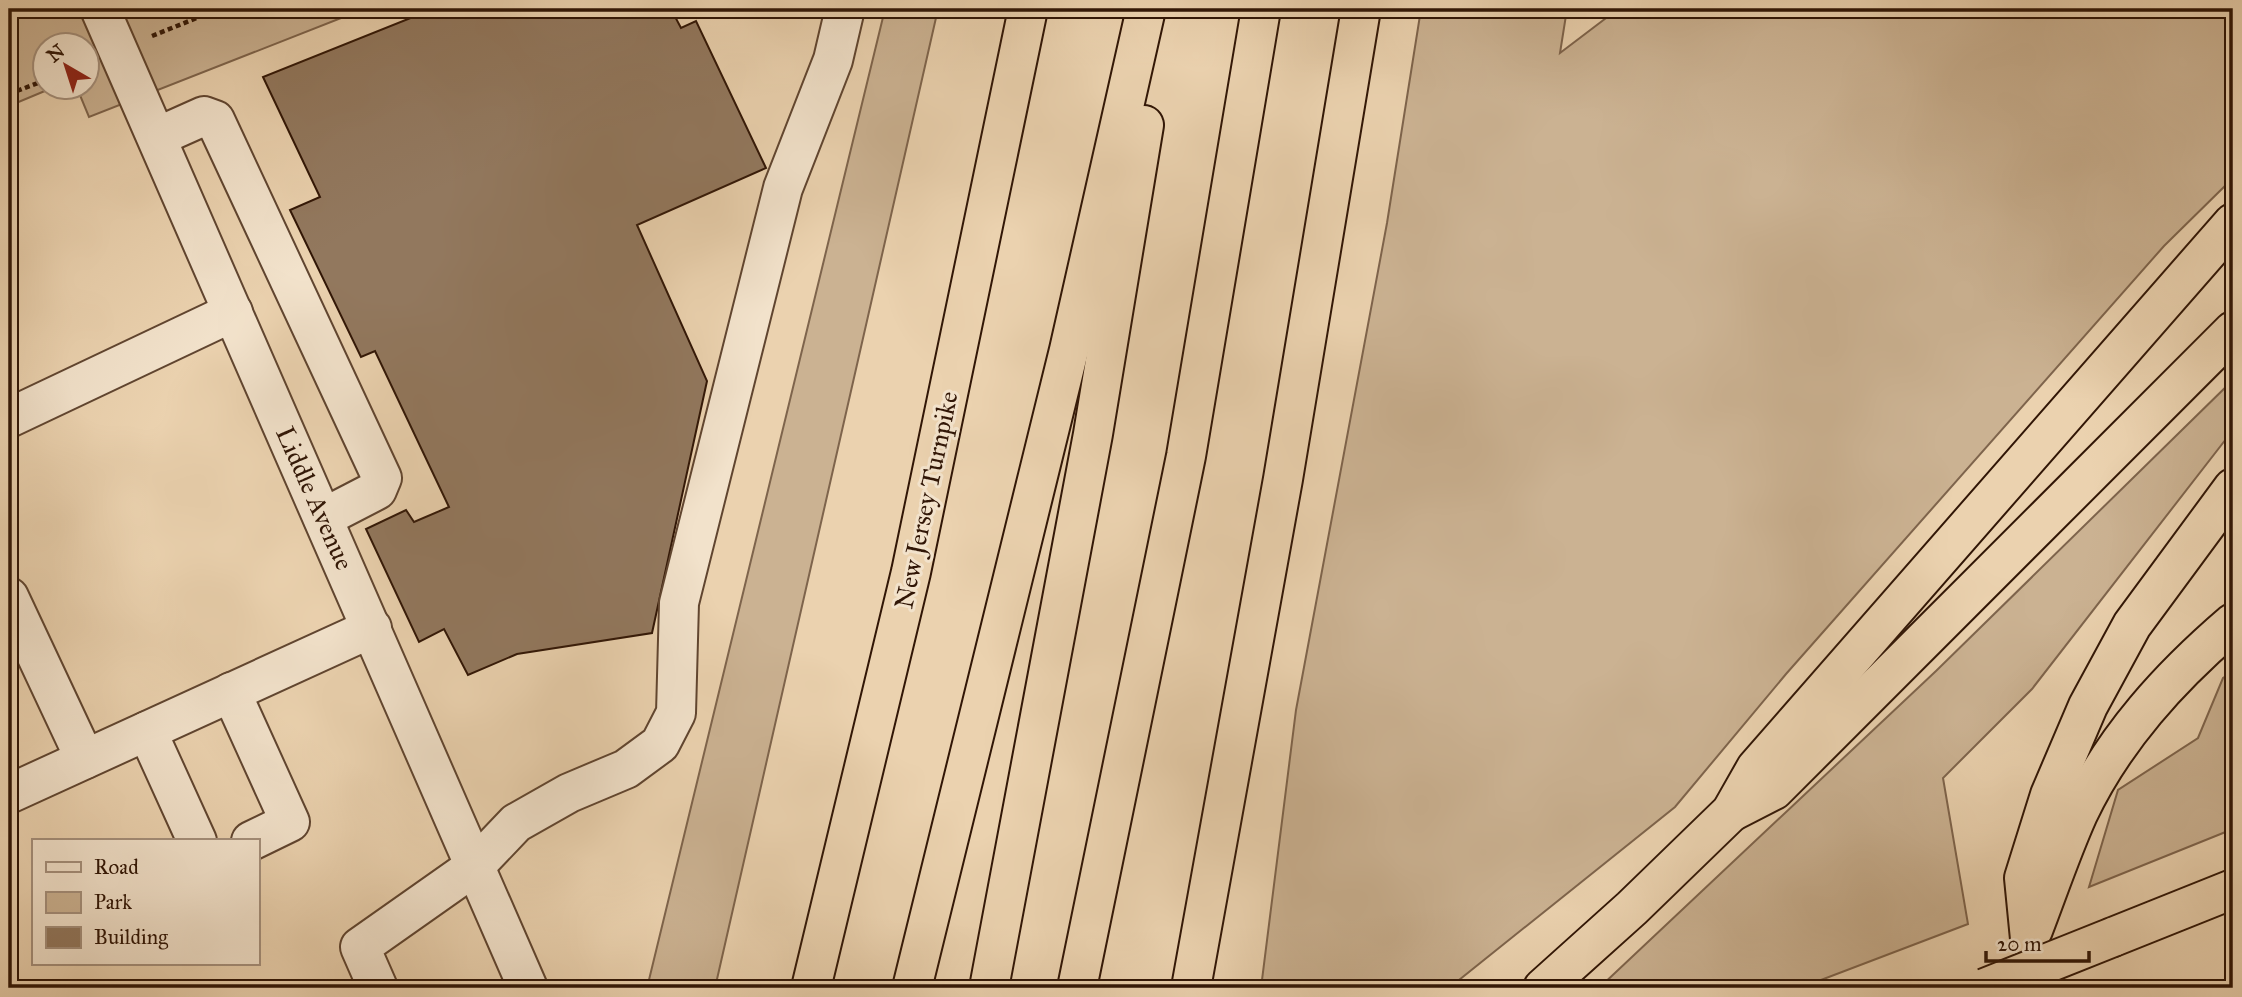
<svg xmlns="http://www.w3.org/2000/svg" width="2242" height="997" viewBox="0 0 2242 997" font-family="'IM FELL Great Primer',serif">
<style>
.green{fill:#cbb292;stroke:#7e644c;stroke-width:2}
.building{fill:#92785e;stroke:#311606;stroke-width:2}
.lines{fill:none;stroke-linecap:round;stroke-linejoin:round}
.minor-casing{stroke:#604530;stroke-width:42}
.highway-casing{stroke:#311606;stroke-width:42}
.path{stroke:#311606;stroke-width:4.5;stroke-dasharray:5 3.5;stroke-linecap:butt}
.minor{stroke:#f2e2cb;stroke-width:38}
.highway{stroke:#ebd2af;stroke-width:38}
.highway-bridge-casing{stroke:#311606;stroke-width:42;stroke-linecap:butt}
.highway-bridge{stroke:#ebd2af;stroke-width:38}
.labels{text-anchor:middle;stroke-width:6;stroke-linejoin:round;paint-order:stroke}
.street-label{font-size:26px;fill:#311606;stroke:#f2e2cb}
</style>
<rect width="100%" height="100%" fill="#ebd2af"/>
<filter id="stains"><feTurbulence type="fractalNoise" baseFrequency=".00286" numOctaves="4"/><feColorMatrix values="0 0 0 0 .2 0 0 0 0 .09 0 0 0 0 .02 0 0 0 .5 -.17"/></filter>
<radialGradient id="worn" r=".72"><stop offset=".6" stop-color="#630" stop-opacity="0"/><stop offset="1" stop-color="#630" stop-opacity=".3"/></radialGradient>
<g class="green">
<path d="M9,9H364L89,117L77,88H88V46H46V88H52L9,106Z"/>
<path d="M885,9H938L715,988H647Z"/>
<path d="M1421,9H1567L1560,53L1618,9H2233V178L2164,246L1786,674L1675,807L1449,988H1261L1296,710L1387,223Z"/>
<path d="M2233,380V430L2032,689L1943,778L1968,924L1800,988H1599L1936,671Z"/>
<path d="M2233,672V829L2089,887L2118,790L2198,738L2223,678Z"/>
</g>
<path class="building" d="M433,9H671L681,28L696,21L766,168L637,225L707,381L652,633L517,654L468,675L444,629L419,642L366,529L406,510L414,522L449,507L375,351L361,357L290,210L320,197L263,77Z"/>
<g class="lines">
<defs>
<g id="minor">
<path d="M100,9L528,988"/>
<path d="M157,137L204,116L215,120L382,478L377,490L323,518"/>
<path d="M9,418L233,312"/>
<path d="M9,597L85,759"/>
<path d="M231,692L290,822L251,841"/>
<path d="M147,731L197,841"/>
<path d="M9,794L372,628"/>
<path d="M378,988L360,947L475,866L516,823L569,793L626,769L660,744L676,713L679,603L783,188L833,60L844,13L841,9"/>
</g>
<g id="highway">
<path d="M1731,812L1774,790L2233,331"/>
<path d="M2033,930C2048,891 2061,852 2078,814C2114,738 2170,677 2233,623"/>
<path d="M2113,937L2233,889"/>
<path d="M2030,939L2024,878L2050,795L2088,706L2132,625L2233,488"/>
<path d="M811,988L911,572L1028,9"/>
<path d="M912,988L1069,350L1146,9"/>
<path d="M989,988L1093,434L1144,125"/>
<path d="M1077,988L1186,456L1261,9"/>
<path d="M1191,988L1283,479L1361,9"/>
<path d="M1543,988L1632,908L1731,812L1756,768L2233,223"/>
</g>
</defs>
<use href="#minor" class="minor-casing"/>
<use href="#highway" class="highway-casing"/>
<g class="path">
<path d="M152,36L219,9"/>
<path d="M9,94L46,80"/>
</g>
<use href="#minor" class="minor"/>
<use href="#highway" class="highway"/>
<defs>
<path id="highway-bridge" d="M1985,988L2113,937"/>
</defs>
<use href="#highway-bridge" class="highway-bridge-casing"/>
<use href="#highway-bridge" class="highway-bridge"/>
</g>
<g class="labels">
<g class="street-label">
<text transform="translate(315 498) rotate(66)" y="9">Liddle Avenue</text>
<text transform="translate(926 500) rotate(-78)" y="9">New Jersey Turnpike</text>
</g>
</g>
<rect width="2242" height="997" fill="none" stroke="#ebd2af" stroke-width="35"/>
<rect x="10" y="10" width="2221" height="976" fill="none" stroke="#311606" stroke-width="3.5"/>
<rect x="18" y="18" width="2207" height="962" fill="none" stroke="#311606" stroke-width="2"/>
<rect x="32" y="839" width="228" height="126" fill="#f2e2cb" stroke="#a5907c" stroke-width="2"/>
<rect x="46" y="862" width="35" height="10" fill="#f2e2cb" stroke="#a5907c" stroke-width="2"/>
<text x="94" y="874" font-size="21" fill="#311606">Road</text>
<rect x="46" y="892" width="35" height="21" fill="#cbb292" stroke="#a5907c" stroke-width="2"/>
<text x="94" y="909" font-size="21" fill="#311606">Park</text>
<rect x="46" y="927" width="35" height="21" fill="#92785e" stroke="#a5907c" stroke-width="2"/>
<text x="94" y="944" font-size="21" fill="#311606">Building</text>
<g transform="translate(66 66) rotate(321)"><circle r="33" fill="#f2e2cb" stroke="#a5907c" stroke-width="2"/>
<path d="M0-5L12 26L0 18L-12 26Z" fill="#8f2418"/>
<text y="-10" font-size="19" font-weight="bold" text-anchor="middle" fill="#311606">N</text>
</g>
<path d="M1986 951v10h103v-10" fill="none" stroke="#311606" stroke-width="3.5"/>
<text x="1997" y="951" font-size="21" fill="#311606" stroke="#f2e2cb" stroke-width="5" paint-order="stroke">20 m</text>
<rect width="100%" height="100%" filter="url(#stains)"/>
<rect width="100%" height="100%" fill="url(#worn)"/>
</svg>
